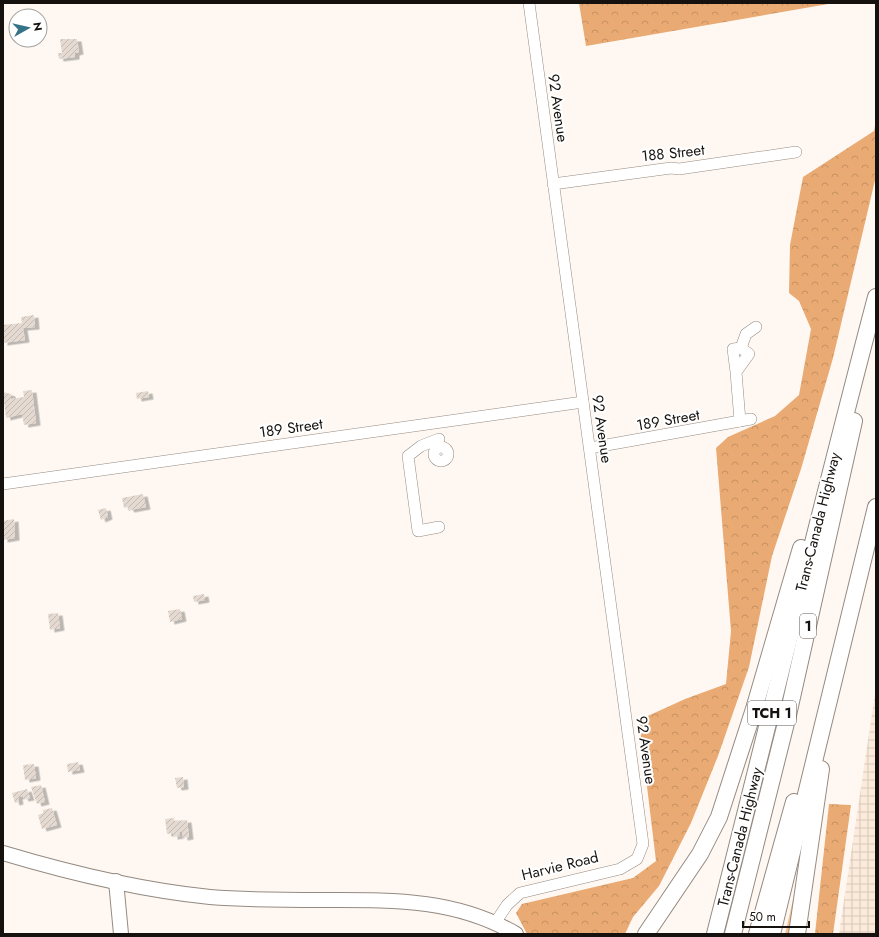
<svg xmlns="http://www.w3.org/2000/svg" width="879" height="937" viewBox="0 0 879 937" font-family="Jost,sans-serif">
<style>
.industrial{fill:url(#industrial-grid)}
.grass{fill:url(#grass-tufts)}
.forest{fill:url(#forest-crowns)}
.building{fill:url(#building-hatch);filter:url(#shadow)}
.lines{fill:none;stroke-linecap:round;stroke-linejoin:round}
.minor-casing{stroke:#948a82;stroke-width:12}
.major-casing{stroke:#948a82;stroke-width:16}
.highway-casing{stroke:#948a82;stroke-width:18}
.minor{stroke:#fff;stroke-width:11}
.major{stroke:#fff;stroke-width:14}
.highway{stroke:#fff;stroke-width:16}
.labels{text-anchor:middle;stroke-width:4;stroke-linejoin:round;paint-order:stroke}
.shield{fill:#fff;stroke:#5b5856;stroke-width:1}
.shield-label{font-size:14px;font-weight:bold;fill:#15110e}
.street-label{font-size:15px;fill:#15110e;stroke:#fff}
</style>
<defs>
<pattern id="industrial-grid" width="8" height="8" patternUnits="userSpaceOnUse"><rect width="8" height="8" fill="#fceadb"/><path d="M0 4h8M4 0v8" fill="none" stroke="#d7c8bb"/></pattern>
<pattern id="grass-tufts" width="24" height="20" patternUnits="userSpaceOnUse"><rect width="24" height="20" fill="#f9c293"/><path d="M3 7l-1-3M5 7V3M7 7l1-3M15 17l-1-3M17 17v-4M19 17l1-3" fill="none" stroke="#d5a67e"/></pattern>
<pattern id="forest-crowns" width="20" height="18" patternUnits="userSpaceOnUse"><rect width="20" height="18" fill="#e9aa73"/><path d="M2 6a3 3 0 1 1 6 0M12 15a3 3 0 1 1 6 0" fill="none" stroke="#c79162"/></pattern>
<pattern id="building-hatch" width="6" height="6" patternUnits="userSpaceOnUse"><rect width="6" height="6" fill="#e5dad1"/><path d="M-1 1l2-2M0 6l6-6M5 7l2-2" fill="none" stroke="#c4bab2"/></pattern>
<filter id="shadow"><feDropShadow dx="4.5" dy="2.5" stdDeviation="0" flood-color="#0004"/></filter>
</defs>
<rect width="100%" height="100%" fill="#fff8f2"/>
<path class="industrial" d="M876,687V934H839Z"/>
<path class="grass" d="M795,891L798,892L791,934H785Z"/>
<g class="forest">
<path d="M579,3H834L586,46Z"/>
<path d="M876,121V176L833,358L801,469L772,556L749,667L718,756L691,823L659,886L633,917L625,934H527L516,913L522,904L633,878L656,861L639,720L685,699L726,684L731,631L716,448L728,437L775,416L799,395L811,329L799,301L789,293L790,245L803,177L874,131Z"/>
<path d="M829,804L851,805L833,934H815Z"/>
</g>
<g class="building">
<path d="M60,39H77L79,52L75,53V57L59,59L58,53H62Z"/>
<path d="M34,315L35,327L23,328L25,340L3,343V325L22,323L21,317Z"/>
<path d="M32,390L36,423L24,425L22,414L6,418L3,392L11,394V399L24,397L23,391Z"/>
<path d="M148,391L149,397L137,399L136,393Z"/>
<path d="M143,494L146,507L130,510L128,507L124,508L122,498Z"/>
<path d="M106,508L108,517L101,520L98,510Z"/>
<path d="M14,519L15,538L3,540V521Z"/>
<path d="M204,594L205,600L194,602L193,596Z"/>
<path d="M180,609L182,619L170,622L168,611Z"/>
<path d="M58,613L60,628L50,630L48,614Z"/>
<path d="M78,762L80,770L68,772L67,764Z"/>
<path d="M34,764L36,778L25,780L23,765Z"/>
<path d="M183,777L184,787L177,788L175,778Z"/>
<path d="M41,785L45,802L37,804L31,787Z"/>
<path d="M27,789L30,798L24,799L23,796L18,797L19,802L15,803L12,793Z"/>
<path d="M52,808L57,825L42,829L38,815L43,813V810Z"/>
<path d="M174,818V821L187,820L189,837L183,838L182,831L179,832L180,836L173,837V833L167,834L165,819Z"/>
</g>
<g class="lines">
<defs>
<g id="minor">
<path d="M553,184L671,168L679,169L796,152"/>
<path d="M741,348L746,334L756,327"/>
<path d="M736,372L733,349L741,348L749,354L736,372L740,421"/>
<path d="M439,439L421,446L408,456L418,531L439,527"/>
<circle cx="441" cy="454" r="7"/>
<path d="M590,448L751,419"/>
<path d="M3,484L583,402"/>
<path d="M495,923L507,905L520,893L620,869L637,859L643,844L529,3"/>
</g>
<g id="major">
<path d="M3,853C70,873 140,890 210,897C247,900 285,900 322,900C390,900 455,898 516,934"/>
<path d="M116,881L121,934"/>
</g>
<g id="highway">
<path d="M646,934L700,854L719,817L754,709L801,548"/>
<path d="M715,934C769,722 820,509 876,297"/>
<path d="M733,934L788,715L854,421"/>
<path d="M757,934L794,802"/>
<path d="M772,934L876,507"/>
<path d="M797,934L821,769"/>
</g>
</defs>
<use href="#minor" class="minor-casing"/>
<use href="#major" class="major-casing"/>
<use href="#highway" class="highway-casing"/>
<use href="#minor" class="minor"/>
<use href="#major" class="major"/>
<use href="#highway" class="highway"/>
</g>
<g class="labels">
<g class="shield">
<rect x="800" y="614" width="16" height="24" rx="3"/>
<rect x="748" y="701" width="48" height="24" rx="3"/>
</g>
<g class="shield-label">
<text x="808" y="631">1</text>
<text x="772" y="718">TCH 1</text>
</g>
<g class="street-label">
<text transform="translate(558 108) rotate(82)" y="5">92 Avenue</text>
<text transform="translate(673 153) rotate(-6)" y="5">188 Street</text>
<text transform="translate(668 420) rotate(-10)" y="5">189 Street</text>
<text transform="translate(291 428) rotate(-8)" y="5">189 Street</text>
<text transform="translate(602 429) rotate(82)" y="5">92 Avenue</text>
<text transform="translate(818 522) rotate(-76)" y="5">Trans-Canada Highway</text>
<text transform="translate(646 750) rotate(82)" y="5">92 Avenue</text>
<text transform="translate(740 837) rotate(-76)" y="5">Trans-Canada Highway</text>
<text transform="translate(560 866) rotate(-14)" y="5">Harvie Road</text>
</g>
</g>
<rect width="879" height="937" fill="none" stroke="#15110e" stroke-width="8"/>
<g transform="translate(28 28) rotate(82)"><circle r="19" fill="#ffffff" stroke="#a1a09f"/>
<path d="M0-3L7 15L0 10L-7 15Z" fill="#357389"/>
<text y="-6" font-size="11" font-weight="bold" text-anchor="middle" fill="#15110e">N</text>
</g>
<path d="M743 921v6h66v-6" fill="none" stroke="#15110e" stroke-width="2"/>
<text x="749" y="921" font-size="12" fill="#15110e" stroke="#ffffff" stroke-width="3" paint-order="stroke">50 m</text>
</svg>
